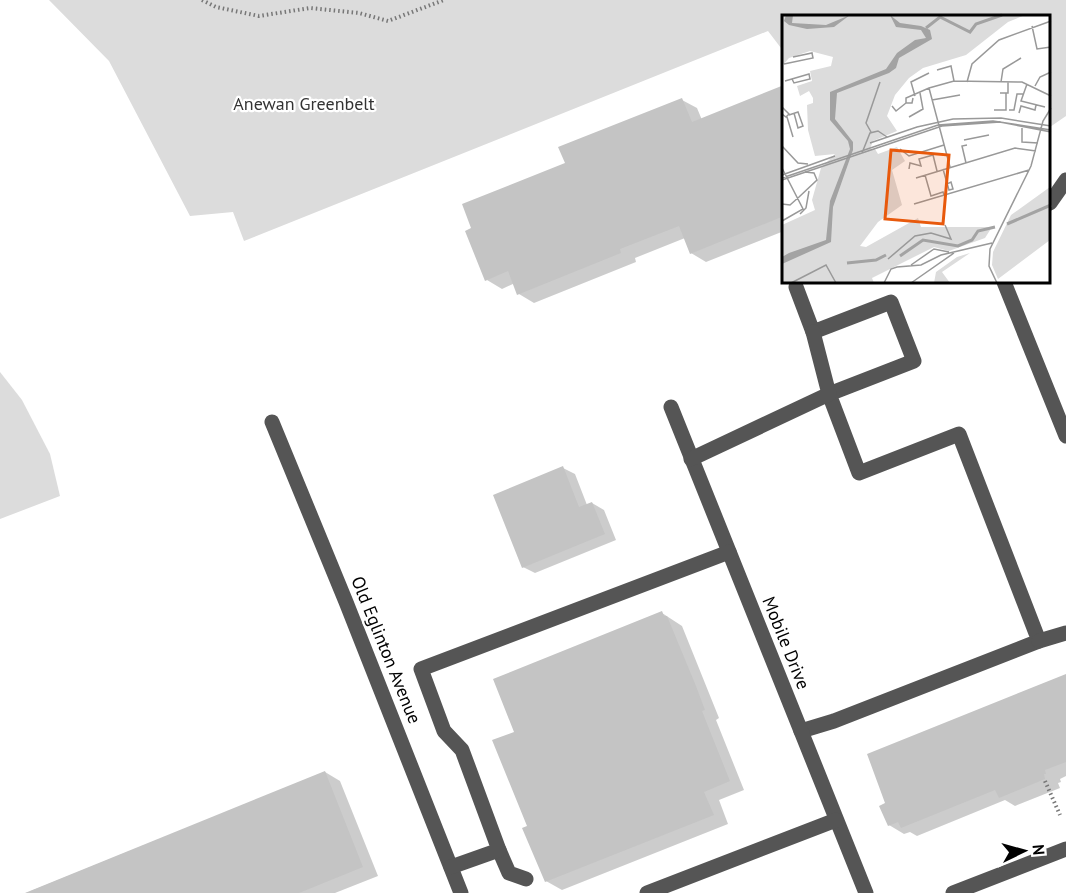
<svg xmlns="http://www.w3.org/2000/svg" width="1066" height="893" viewBox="0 0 1066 893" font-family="'PT Sans',sans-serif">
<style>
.green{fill:#dcdcdc}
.shadow{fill:#0003}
.building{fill:#c4c4c4}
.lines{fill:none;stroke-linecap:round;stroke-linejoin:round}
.path{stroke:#777;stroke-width:4;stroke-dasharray:1.5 3;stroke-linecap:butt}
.minor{stroke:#555;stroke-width:15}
.labels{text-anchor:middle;stroke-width:4.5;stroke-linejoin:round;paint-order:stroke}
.park-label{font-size:18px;fill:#333;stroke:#fff}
.street-label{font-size:18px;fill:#000;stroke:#fff}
.inset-river{fill:none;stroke:#a3a3a3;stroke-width:3}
.inset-road{fill:none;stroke:#999;stroke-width:1.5}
.view{fill:#e8590c;fill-opacity:0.15;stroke:#e8590c;stroke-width:3}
.inset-edge{fill:none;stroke:#000;stroke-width:3}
</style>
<rect width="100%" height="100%" fill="#fff"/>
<g class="green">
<path d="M49,0H1066V116L1050,127V16H784V52L768,31L244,241L233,212L190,216L109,61Z"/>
<path d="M0,372L22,400L50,454L60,496L0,519Z"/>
</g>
<g class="shadow">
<path d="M784,86V231L706,262L691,253L685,238L635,258L636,262L534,303L519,294L515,283L502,289L487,280L566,164L682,100L697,108L702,120Z"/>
<path d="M563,468L575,474L587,505L592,503L604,510L616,540L535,573L523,567Z"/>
<path d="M662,613L682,626L719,718L716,720L744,790L719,800L728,824L562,890L546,881L529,827L516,733Z"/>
<path d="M1066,678V776L1060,779L1061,782L1058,783L1060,788L1015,806L1005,800L917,836L910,832L904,834L889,825Z"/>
<path d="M325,772L340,781L378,876L335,893H26Z"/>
</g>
<g class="building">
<path d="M784,85V216L690,254L679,226L620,249L621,253L517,295L508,271L485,281L465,231L471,228L462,204L565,163L558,147L682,98L692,122Z"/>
<path d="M563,466L579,507L592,502L605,534L522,568L493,495Z"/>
<path d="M662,611L664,616H667L696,686L705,710L702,711L730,781L704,792L714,815L545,882L522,828L527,826L492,740L514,732L493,679Z"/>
<path d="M1066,674V762L1045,770L1046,774H1044L1045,779L999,798L995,790L901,828L898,822L888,826L879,806L885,803L867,754Z"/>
<path d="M325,771L363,867L299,893H25Z"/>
</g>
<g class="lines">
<g class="path">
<path d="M202,0L216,7L259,16L310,8L359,13L388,21L444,0"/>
<path d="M1045,781L1060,815"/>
</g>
<g class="minor">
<path d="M1050,203L1066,180"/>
<path d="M1004,282L1066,436"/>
<path d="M796,287L813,332L891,302L914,361L829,394L859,473L959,434L1039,641L834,721L801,731"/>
<path d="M671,407L866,893"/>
<path d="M272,422L346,602L461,893"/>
<path d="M691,459L829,394L813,332"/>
<path d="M1039,641L1066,633"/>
<path d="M499,850L509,873L526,879"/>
<path d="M451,867L499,850L462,750L444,731L421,669L729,552"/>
<path d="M647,893L836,820"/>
<path d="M953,893L1066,849"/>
</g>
</g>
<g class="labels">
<g class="park-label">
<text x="304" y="110">Anewan Greenbelt</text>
</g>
<g class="street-label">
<text transform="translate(786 643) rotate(68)" y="6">Mobile Drive</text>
<text transform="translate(386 650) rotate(68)" y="6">Old Eglinton Avenue</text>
</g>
</g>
<g transform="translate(782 15)">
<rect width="268" height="268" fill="#fff"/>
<path d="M0,0H243L226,7L184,40L141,53L127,63L113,80L105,101L115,116L91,126L88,134H93L96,139L115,132L123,146L110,155L120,190L96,207L78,231L84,232L136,203L139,212H210L203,223L167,236L152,232L90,263L92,268H0V210L33,195L30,185L39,153L53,139L33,141L26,115L25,90L31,88V83L27,76L18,81L15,71L30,66L28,56L49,51L51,42L28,36L7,43L0,51ZM268,172V225L216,264L210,250L211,237L229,200ZM188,238L160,257L168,268H152L154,257L175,242Z" fill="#dcdcdc"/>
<path d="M4,0H11L10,8L44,10L68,0L52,12L25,14L7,10L2,6ZM108,0L118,8L139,11L148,15L150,24L117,43L114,53L107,58L55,78L53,104L71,127V135L51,192L49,227L0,249V242L7,238L44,225L48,186L68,134L66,126L48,105V77L104,54L115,38L133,25L144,23L139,15L114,12Z" fill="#a3a3a3"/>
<path class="inset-river" d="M144,13L158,2L188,17L194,9L220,0M225,209L269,190M118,241L141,225L176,231L190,225L196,216L213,212M65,248L94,245L104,240"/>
<path class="inset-road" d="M250,11L255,34L269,32M2,49L31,43L30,38L11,42M155,55L169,51L172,66M3,66L27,59L28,64L12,68L10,64M185,67L190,49L217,25L269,6M219,67L221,54L239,43M245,69L239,86L263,92M253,71L258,62L269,57M147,73L168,152M218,78H226V67M133,81L129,67L147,58M131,83L130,88H124V83L147,73L172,66L240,67L269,81M150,85L178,80M110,91L114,96L124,88M0,92L7,99L4,102L0,99M212,95H224V78M227,95H232L235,79H242M237,98L239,91L253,95L254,90M7,100L16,97L21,111L16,113L12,98M5,102L11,122M127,102L141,94L138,78M240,111V127L256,128M89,117L84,108L98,67M182,125L207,120M88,128L135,112L171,104L219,103L269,111M0,131L16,148L26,149M118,134L127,141L162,130M80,138L88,118L96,116L105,122M184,148L180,131L185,130M0,153L21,194L0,206M127,154L128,148L139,151L137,144L151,140L155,156M161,154L167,175L171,174L169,167L165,169M0,160L53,141M143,160L149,181L161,177L162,180M0,163L156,110L211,106L269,115M134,163L233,133L254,136M0,165L160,111L218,107L269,117M17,182L35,165L32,158L23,157M0,189L8,190L17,182M132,189L247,155M18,199L24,193L27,176M106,244L133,221L149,218L169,224L163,210M129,250L152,234L167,237M9,268L44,250L54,268M102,268L109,254L115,252L139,250L159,240L210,228M129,268L172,238M215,268L207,251L208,234L249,151L261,106L269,93"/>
<path class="view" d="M109,135L167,140L161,209L103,204Z"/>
<rect width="268" height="268" class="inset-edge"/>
</g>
<g transform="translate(1024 851) rotate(85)" stroke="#ffffff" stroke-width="4.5" paint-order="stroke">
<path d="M0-4.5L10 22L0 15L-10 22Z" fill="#000000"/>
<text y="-9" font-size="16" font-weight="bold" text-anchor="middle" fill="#000000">N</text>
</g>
</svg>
